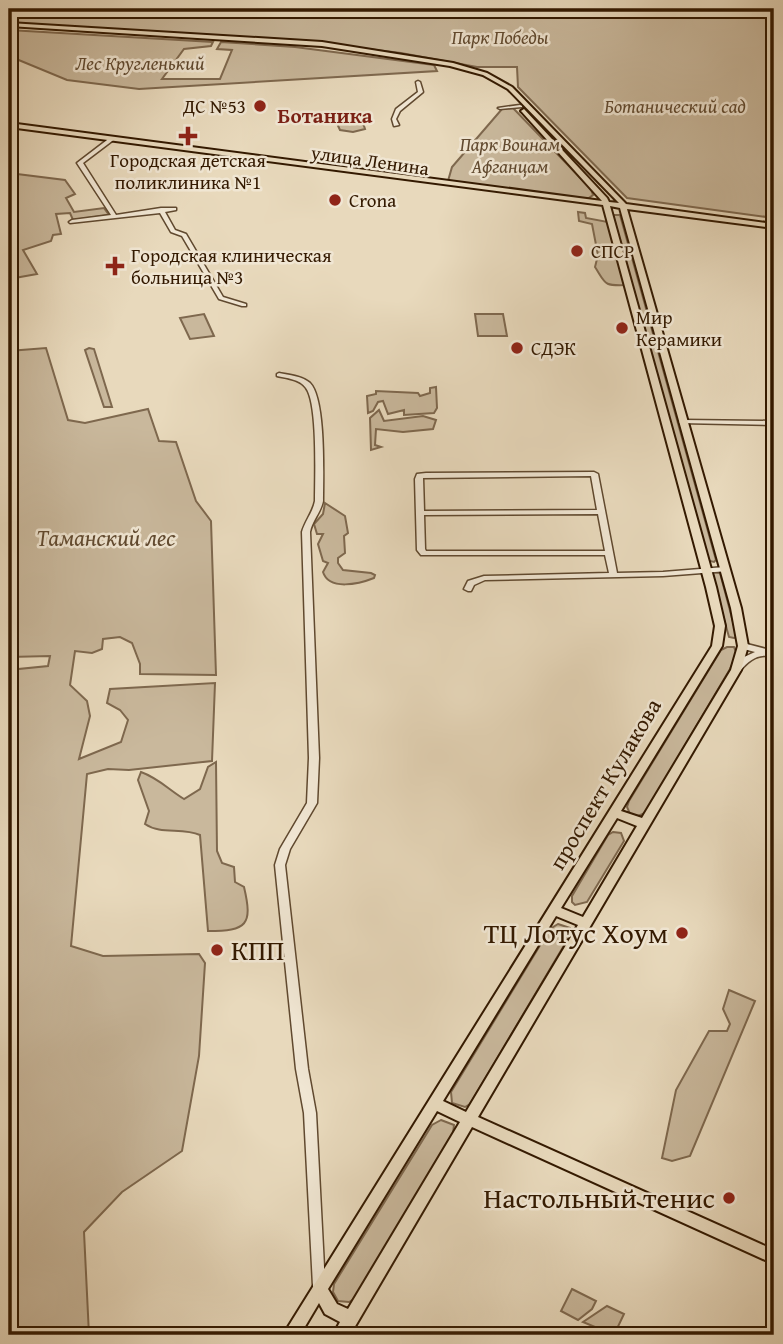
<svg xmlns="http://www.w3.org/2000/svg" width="783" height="1344" viewBox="0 0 783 1344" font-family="'Gentium Book Plus',serif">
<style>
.green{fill:#c9b89c;stroke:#7e684e;stroke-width:2}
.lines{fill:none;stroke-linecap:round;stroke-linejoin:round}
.minor-casing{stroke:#60492f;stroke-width:3}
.major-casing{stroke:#331900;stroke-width:4}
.minor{fill:#f0e6d3;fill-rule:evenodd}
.major{fill:#e8d9bc;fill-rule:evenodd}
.poi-dot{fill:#8f2418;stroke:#f0e6d3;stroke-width:2.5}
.labels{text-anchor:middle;stroke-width:5;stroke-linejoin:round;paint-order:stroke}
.far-park-label{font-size:19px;font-style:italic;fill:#60492f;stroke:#f0e6d3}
.far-poi-label{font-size:19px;fill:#331900;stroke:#f0e6d3;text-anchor:start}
.far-street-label{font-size:19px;fill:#331900;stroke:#f0e6d3}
.far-quarter-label{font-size:21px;font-weight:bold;fill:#7a1f14;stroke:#f0e6d3}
.park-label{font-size:23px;font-style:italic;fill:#60492f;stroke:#f0e6d3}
.street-label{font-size:23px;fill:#331900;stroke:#f0e6d3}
.near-poi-label{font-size:28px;fill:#331900;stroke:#f0e6d3;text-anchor:end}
</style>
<rect width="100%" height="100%" fill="#e8d9bc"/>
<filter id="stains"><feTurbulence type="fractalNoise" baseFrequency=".00286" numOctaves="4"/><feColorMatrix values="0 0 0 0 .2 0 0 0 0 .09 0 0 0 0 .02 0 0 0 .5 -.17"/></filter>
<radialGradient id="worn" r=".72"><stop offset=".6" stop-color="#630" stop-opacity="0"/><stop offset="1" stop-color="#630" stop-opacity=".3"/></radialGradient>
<g class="green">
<path d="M9,9H774V218L627,198L518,87L517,67H477L401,53L294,40L9,23Z"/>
<path d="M9,30L213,42L211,46L184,49L162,79H220L232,50L217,49L221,42L295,47L434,65L437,71L139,89L67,80L9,56Z"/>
<path d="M513,108L591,189L593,195L586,200L448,181L452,167L502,109Z"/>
<path d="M341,112L360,114L365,129L353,132L340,130L334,117Z"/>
<path d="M9,173L65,180L75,194L66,198L74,212L104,208L109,215L73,220L70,213L56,214L61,234L53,235L51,241L23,250L37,274L9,279Z"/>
<path d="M578,212L585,213L586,218L608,222L626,285C603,286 606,284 595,267L598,255L592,224L579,221Z"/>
<path d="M613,215H620L716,560L714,562L706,560Z"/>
<path d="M204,314L214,336L190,339L180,318Z"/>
<path d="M475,314H503L507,336H478Z"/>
<path d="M46,348L68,420L85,423L148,409L159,441L176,442L196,501L211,521L216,675L140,674V664L132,643L120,637L103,639L102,649L92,653L75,651L70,685L87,701L90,716L79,759L121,742L128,720L120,710L107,703L110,689L215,683L212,761L129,770L108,769L87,774L71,946L103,956L199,954L205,963L199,1056L182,1151L122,1192L84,1232L89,1335H9V950L15,946L13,938L9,937V801L11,798L9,796V754L13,750L9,749V670L48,666L50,656L9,657V351Z"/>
<path d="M89,348L94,349L112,407H104L85,350Z"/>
<path d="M436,387L437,408L434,413L404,415V410L388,414L383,401L378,402L373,411L368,413L367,396L376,394V391L418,393L420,396L430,393V388Z"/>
<path d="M379,410L384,421L423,416L436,420L433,429L403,432L376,429L375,445L381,447L371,450L370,418Z"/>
<path d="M325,503L345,516L348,533L344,536L345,553L338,558V563L343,570L371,573L375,575L374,578C359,584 329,591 323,572L328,563L323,561L318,544L323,534H317L314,524L323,514Z"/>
<path d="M713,572L720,573L737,637L734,638L729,637L711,573Z"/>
<path d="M727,647H734L737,654L730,669L645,813L638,816L630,814L627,807L629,801L721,650Z"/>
<path d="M216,762L217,851L222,863L234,867L235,882L244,887C253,925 247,931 208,931L200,835C182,827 161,835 145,824L149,811L138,780L141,772C158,778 168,789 184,799L200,789L208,767Z"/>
<path d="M613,832L621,833L624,841L587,902L575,905L572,902V896L608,835Z"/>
<path d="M558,924L570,928L569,937L470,1104L465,1107L452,1103L451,1092L550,929Z"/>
<path d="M729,990L755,1001L690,1156L672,1161L662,1158L676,1090L709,1031H727L730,1024L723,1009Z"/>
<path d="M441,1120L454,1125L453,1133L354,1299L349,1302L338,1301L333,1292L334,1284L432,1125Z"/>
<path d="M572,1289L596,1301L592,1309L578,1320L561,1311Z"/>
<path d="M607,1306L624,1314L614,1335L583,1322Z"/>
</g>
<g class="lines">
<defs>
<g id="minor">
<path d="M418,81L420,82L423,92L400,111L396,119L399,125L394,126L392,119L396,109L418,92L416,82Z"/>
<path d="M520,105L522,106V107L500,109L498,108Z"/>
<path d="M111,137L116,138L83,163L116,215L161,208H176V210L165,212L175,230L186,234L223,297L246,304V306H242L219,299L182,236L171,232L160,213L70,223L69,222L72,220L111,215L77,163Z"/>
<path d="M279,373C289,375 302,376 310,383C326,399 323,477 323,501C321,512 312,521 310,532L319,758L317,803L290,849L285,865L308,1069L316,1113L325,1286L324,1290L319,1292L314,1290L313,1286L304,1113L296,1069L275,865L280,849L307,803L309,758L302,532C305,521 313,512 315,501C315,478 318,404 306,388C300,379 286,378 277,376V374Z"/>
<path d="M683,420L774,421V425L681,423L679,422Z"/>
<path d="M594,472L598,474L617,573L663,572L725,567L729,569L728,571L663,576L485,580L474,585L471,591H468L464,589L468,581L484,576L609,573L605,555H421L417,550L415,479L417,474L426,473ZM591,476L597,510L424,511L423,478ZM598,514L605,551H426L425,549L424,515Z"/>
<path d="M743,643L774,651V657C759,653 750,659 740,671H734L733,669L742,658L755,652L740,648L739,646Z"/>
</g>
<path id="major" d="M9,23L322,42L453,63L487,73L512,87L626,204L774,224V228L627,209L741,608L748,646L741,670L478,1117L774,1250V1264L472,1127L350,1335H333L340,1322L325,1314L319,1303L300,1335H283L712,646L715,626L706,587L603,205L9,127V123L602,201L522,112L521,111L524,109L607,198L609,202L619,203L508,89L483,75L450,66L322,46L9,26ZM610,206L620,208L731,608L738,646L731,670L642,818L621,811L722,646L725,626L716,587ZM617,818L637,826L583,917L561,908ZM556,916L578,925L466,1112L443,1101ZM437,1111L460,1122L348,1309L337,1304L328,1289Z"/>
</defs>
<use href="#minor" class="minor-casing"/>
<use href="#major" class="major-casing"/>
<use href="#minor" class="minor"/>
<use href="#major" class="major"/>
</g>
<g class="poi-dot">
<circle cx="260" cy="106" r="7"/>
<path d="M184.5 125.5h7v7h7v7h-7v7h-7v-7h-7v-7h7z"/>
<circle cx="335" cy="200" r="7"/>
<circle cx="577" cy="251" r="7"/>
<path d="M111.5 255.5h7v7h7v7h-7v7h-7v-7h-7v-7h7z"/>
<circle cx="622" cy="328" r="7"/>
<circle cx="517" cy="348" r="7"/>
<circle cx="682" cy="933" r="7"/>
<circle cx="217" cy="950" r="7"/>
<circle cx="729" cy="1198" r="7"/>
</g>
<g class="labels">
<g class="far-park-label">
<text x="500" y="44">Парк Победы</text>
<text x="140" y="70">Лес Кругленький</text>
<text x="675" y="113">Ботанический сад</text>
<text x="510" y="151">Парк Воинам<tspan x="510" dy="22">Афганцам</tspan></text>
</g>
<g class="far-poi-label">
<text x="246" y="113" text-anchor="end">ДС №53</text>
<text x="188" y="167" text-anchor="middle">Городская детская<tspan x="188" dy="22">поликлиника №1</tspan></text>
<text x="349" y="207">Crona</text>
<text x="591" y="258">СПСР</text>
<text x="131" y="262">Городская клиническая<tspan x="131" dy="22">больница №3</tspan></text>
<text x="636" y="324">Мир<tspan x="636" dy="22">Керамики</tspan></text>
<text x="531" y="355">СДЭК</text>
</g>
<g class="far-street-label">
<text transform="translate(370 160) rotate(8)" y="7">улица Ленина</text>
</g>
<g class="far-quarter-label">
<text x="325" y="123">Ботаника</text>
</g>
<g class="park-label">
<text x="106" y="546">Таманский лес</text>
</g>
<g class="street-label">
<text transform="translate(605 784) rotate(-59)" y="8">проспект Кулакова</text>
</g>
<g class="near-poi-label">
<text x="668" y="943">ТЦ Лотус Хоум</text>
<text x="231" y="960" text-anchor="start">КПП</text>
<text x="715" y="1208">Настольный тенис</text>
</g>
</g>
<rect width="783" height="1344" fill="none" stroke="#e8d9bc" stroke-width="35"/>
<rect x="10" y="10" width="762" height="1323" fill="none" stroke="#331900" stroke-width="3.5"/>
<rect x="18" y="18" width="748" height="1309" fill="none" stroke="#331900" stroke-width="2"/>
<rect width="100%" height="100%" filter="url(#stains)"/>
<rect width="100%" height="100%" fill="url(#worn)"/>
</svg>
